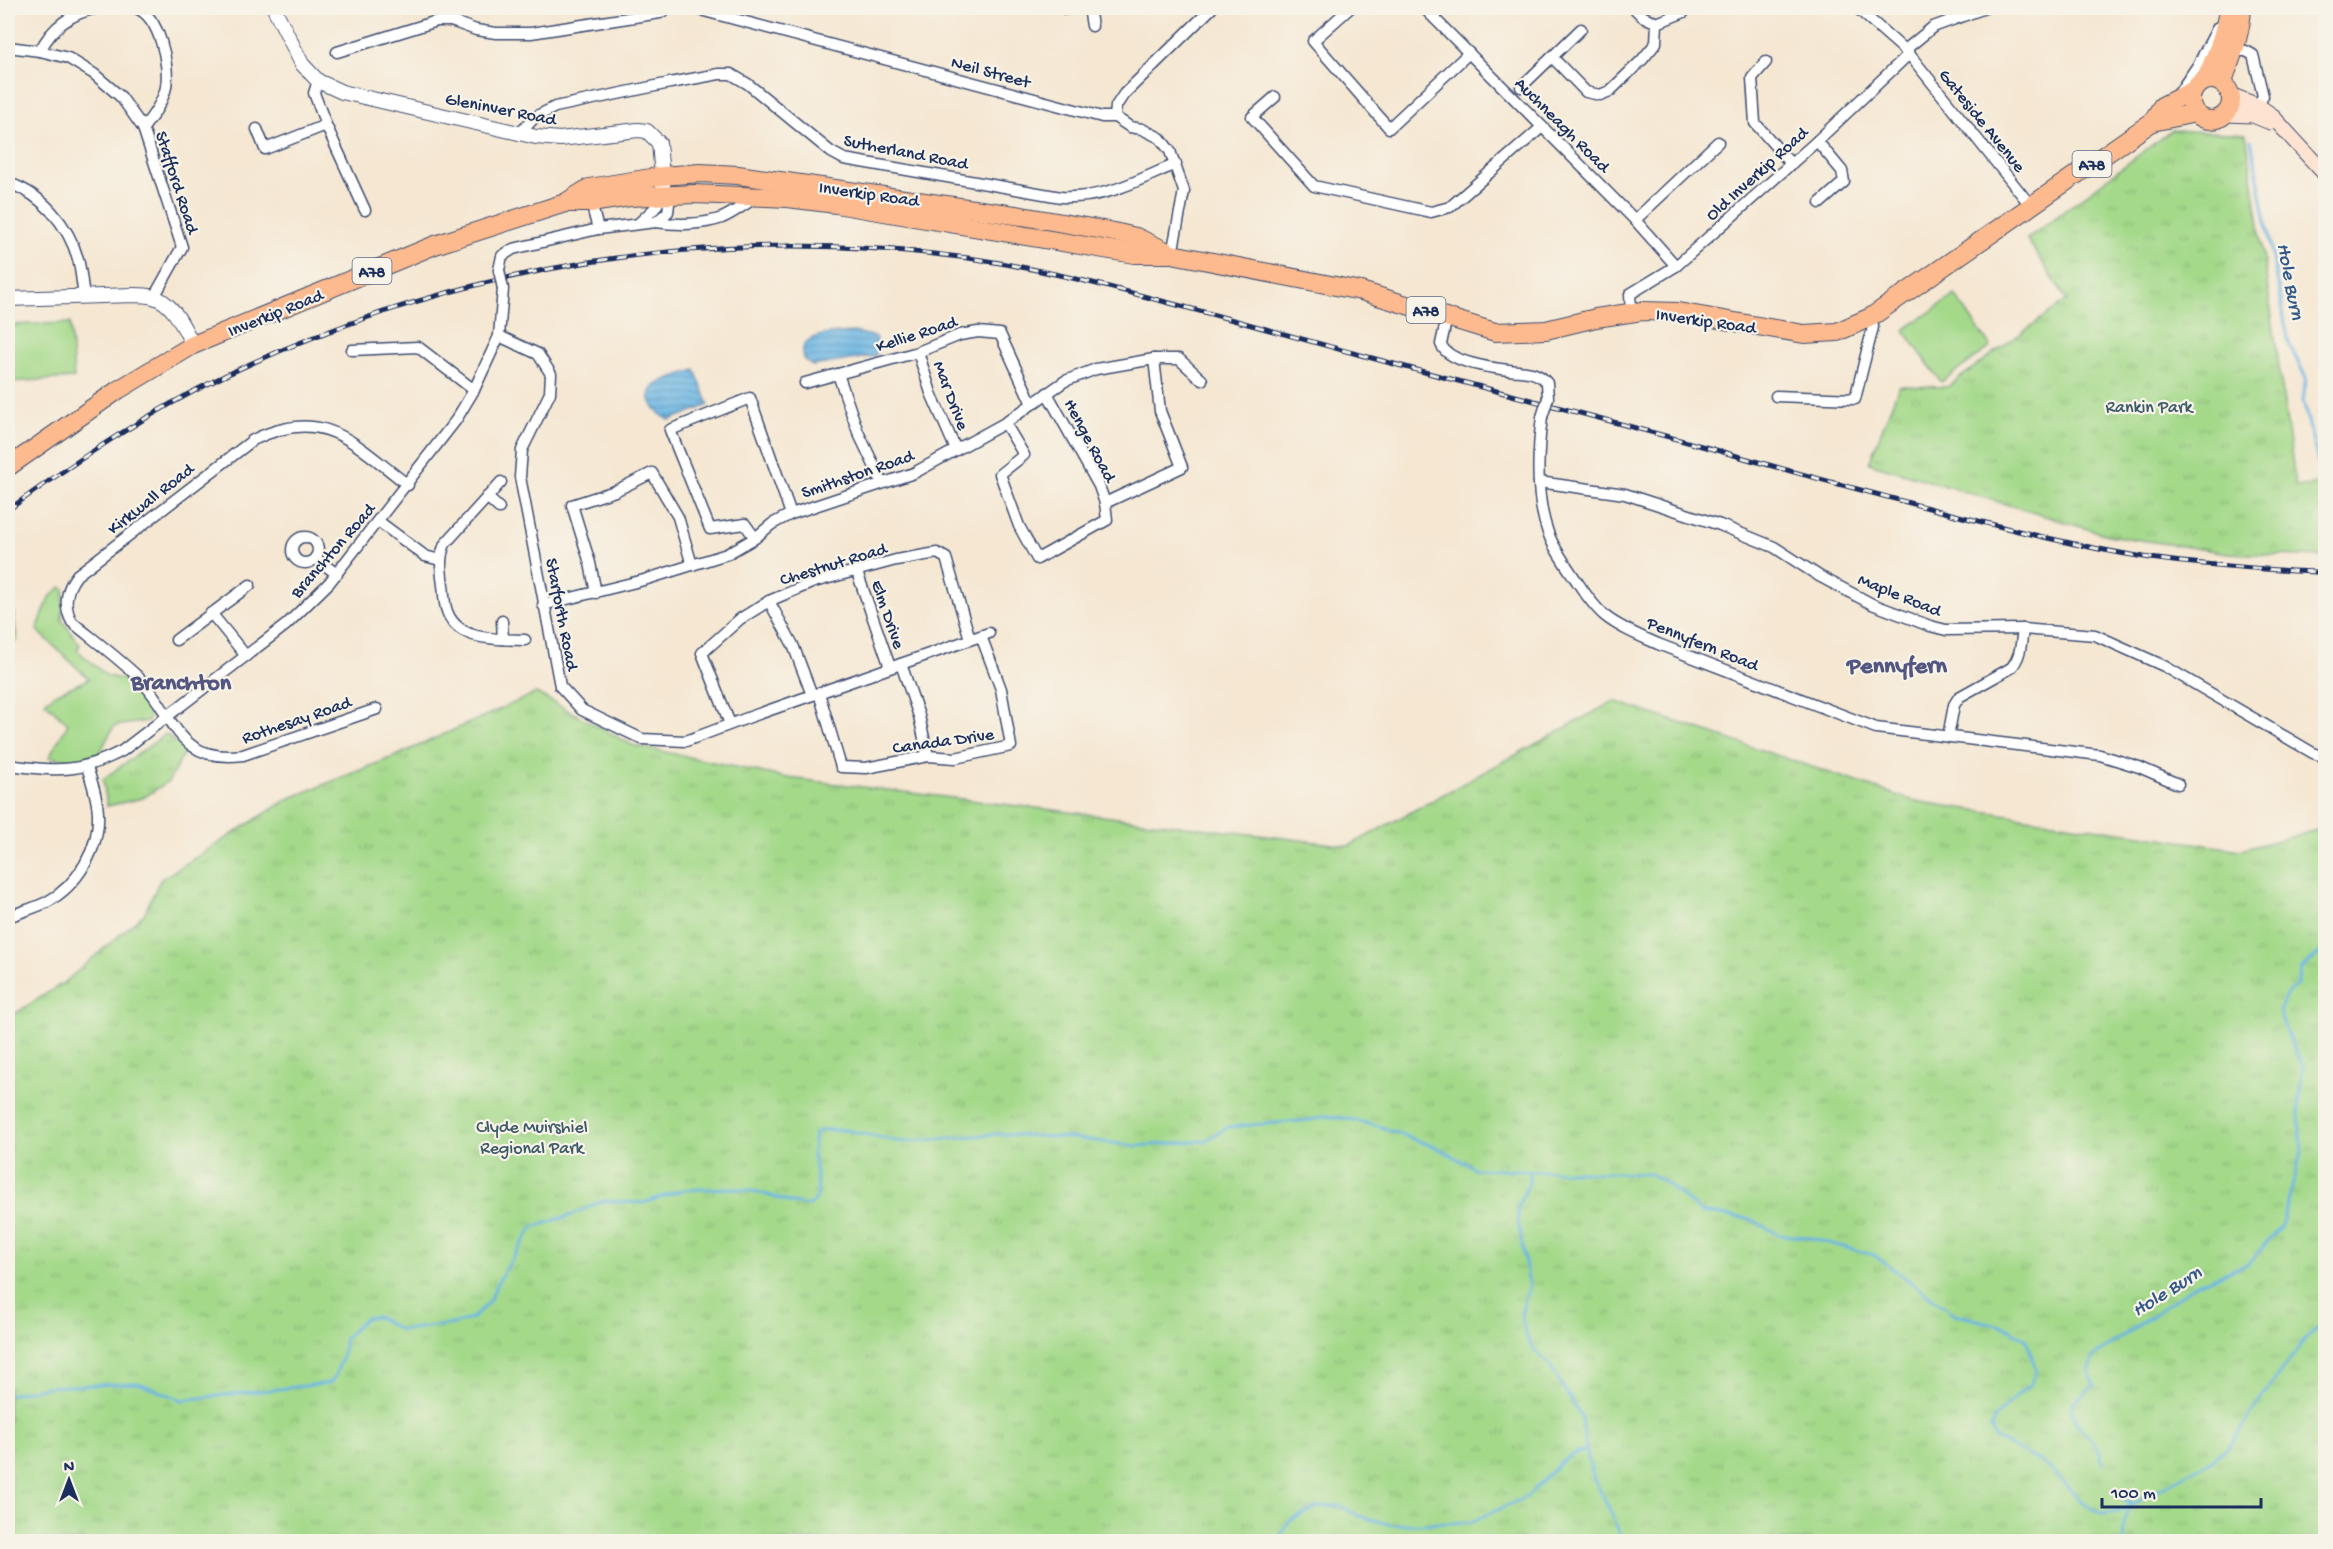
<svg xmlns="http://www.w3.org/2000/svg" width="2333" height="1549" viewBox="0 0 2333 1549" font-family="'Gochi Hand',sans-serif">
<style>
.grass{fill:#a4d98a;stroke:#608474;stroke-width:1.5}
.park{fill:url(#park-tufts);stroke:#608474;stroke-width:1.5}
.water{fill:url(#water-rules);stroke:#4272a0;stroke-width:1.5}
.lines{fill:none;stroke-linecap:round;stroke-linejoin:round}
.stream{stroke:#6ab5e3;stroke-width:3}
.minor-casing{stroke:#3c4b6f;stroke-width:13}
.tertiary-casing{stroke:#3c4b6f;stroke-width:16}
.secondary-casing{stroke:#3c4b6f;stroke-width:17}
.trunk-casing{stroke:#3c4b6f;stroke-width:20}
.minor{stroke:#fff;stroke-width:10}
.tertiary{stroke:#fff;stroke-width:14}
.secondary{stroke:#fee3d2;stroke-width:15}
.trunk{stroke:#fcba8e;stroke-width:18}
.rail-casing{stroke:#1b2f5e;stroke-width:5}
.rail{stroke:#f7f3e8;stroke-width:3;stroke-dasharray:9;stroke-linecap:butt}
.minor-bridge-casing{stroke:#3c4b6f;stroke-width:13;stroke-linecap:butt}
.minor-bridge{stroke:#fff;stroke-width:10}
.labels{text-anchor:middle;stroke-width:4.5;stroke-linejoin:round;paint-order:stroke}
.shield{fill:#f7f3e8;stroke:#5d6a87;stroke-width:1.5}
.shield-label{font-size:16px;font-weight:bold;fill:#1b2f5e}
.street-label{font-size:18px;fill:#1b2f5e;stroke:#f7f3e8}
.park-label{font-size:18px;fill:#3d5a69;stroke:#f7f3e8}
.water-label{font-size:20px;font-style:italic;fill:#335786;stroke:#f7f3e8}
.district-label{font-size:24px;font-weight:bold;fill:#535681;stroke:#f7f3e8}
</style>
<defs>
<pattern id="park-tufts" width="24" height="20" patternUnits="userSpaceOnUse" patternTransform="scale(1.5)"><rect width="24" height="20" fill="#a4d98a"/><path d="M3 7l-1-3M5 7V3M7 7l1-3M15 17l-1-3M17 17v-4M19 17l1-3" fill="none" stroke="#8dbb7a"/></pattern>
<pattern id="water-rules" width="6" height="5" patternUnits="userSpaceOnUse" patternTransform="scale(1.5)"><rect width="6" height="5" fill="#6ab5e3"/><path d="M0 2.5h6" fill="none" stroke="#5694bb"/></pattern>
</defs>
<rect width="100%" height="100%" fill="#f7f3e8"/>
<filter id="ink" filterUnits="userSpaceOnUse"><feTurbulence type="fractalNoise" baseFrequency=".0167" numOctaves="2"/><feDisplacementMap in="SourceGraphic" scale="12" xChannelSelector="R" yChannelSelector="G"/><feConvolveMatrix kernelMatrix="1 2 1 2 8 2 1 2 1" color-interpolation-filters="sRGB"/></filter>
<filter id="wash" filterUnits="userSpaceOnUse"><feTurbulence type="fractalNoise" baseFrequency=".008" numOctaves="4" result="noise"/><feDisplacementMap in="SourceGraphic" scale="24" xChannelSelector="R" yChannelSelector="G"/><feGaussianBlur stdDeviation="1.35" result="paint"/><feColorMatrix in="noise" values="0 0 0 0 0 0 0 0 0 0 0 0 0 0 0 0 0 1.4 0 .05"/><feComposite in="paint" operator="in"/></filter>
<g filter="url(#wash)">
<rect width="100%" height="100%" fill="#f5e7d2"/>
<g class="grass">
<path d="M1955,295L1991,347L1941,382L1904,330Z"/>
<path d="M70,323L74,378L8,382V325Z"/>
<path d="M61,587L64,589L62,620L80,645L77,650L107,676L126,680L153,709L148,721L114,726L99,754L72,761L49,757L68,724L45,702L55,694L89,679L37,630L49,598Z"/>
<path d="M8,609H13L17,640L8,641Z"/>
</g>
<g class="park">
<path d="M2172,130L2246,134L2296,487L2323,483L2326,495L2325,557L2228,553L2108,535L1869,463L1899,386L1947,387L2067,300L2027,239Z"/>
<path d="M536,693L632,745L788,778L1349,846L1614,701L1914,801L2240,850L2325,828V1541H8V1018L65,982L144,914L160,880L288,799L398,755Z"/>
<path d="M166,734L185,751L169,781L143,798L107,806L103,779Z"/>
</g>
<g class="water">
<path d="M854,332L876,337L879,348L875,356L812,366C806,362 802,358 803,350C803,333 841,333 854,332Z"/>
<path d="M695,370L709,405L670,420C657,414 639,396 658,384C668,377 684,374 695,370Z"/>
</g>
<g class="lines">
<g class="stream">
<path d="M2251,140L2289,344L2306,378L2303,401L2326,494"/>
<path d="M2326,852V867"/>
<path d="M1530,1171L1529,1183L1518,1206V1221L1529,1285L1521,1315L1526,1335L1533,1348L1550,1366L1582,1418L1585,1445L1593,1477L1609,1508L1623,1542"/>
<path d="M8,1395L46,1387L138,1383L182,1400L330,1383L335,1376L342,1357L345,1338L365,1318L377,1317L400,1330L454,1324L473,1318L489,1302L499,1280L533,1227L572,1215L602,1201L644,1203L682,1190L731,1188L758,1192L789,1202L808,1206L816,1199L818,1192L813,1153L815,1134L821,1130H845L901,1142L999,1134L1072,1138L1136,1146L1205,1141L1228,1127L1311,1120L1325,1116L1350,1119L1381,1127L1440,1149L1476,1169L1650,1174L1666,1183L1701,1212L1750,1219L1780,1235L1806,1237L1874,1255L1954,1314L2009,1328L2025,1339L2030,1350L2036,1371L2031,1383L1995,1417L1991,1428L1996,1439L2040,1461L2054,1472L2084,1504L2102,1514L2118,1512L2210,1461L2231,1445L2261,1398L2307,1337L2326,1322"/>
<path d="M2104,1464L2100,1458V1451C2090,1437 2070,1421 2072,1402L2083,1396L2094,1385L2089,1374L2093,1357L2197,1284L2248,1264L2281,1226L2302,1152L2298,1105L2303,1066L2286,1032L2279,1011L2285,996L2297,985L2300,970L2322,951L2326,944"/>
<path d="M1278,1542L1288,1522L1317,1507L1340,1506L1359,1516L1392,1525L1471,1522L1528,1496L1559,1464L1573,1454L1586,1450"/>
<path d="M2123,1542L2124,1523L2130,1501L2126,1502L2124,1499"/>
</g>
</g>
</g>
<g filter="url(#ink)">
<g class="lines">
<defs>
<g id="minor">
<path d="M136,8C159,16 170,64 166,87C163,102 153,116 143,128"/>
<path d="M693,8L1102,117H1115L1130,127L1142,129L1160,138L1170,151L1184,191L1172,254"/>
<path d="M1089,8L1092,26"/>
<path d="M1350,8L1313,41L1389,128L1469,53"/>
<path d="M1424,8L1635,220L1676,266"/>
<path d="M1634,8L1642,16L1657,23L1684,12L1687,8"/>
<path d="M1857,8L1909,54L2031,206"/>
<path d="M1066,9L1077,8"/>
<path d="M451,21L454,8"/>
<path d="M8,47L40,51L68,58L94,74L121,97L143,128L182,247L154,297"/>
<path d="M1905,50L1933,27L1985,8"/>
<path d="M40,51C52,27 71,13 97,8"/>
<path d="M2234,51H2246L2253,55L2263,96L2258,106"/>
<path d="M337,52L437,21H451L476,30L496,33H531L660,13L668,8"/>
<path d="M1552,57L1586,92L1600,95L1610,91L1642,60L1656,43L1657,23"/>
<path d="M1766,62L1752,78L1755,123L1791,164"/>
<path d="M318,81L314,93L326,125L365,210"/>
<path d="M1521,87L1581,29"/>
<path d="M2177,96L2198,65L2218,27"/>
<path d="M1275,97L1252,117L1314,186L1431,212L1450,207L1542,127"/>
<path d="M1115,117L1116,106L1124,94L1212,8"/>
<path d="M257,129L265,149L326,125"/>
<path d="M519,134L535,117L555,107L670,83L719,74H731L748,84L831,152L844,159L1061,197C1106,199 1136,181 1176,164"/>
<path d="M1817,141L1842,171L1844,182L1820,203"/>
<path d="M8,183C42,194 68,224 78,259C81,270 82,284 84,296"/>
<path d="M591,203L598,229"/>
<path d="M1635,220L1718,142"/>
<path d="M656,222C676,225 703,225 722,218C734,213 745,204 755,198"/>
<path d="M499,270L502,256L513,249L598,229L656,222L668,212L669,204L663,195L655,208L639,223"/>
<path d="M1631,312L1630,294L1676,266L1817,141L1909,54"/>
<path d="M1447,317L1441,344C1447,362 1491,368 1509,370C1524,372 1537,370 1547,383L1548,398"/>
<path d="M499,336L538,354L551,374L550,393L522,450L520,477L560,686L582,710L642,739L686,741L750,717L989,633"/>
<path d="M352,350L418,347L474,390"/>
<path d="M918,352L931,393L956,450"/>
<path d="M838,374L858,432L882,482"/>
<path d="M805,383L918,352L960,335L978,332L1000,334L1032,404"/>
<path d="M1047,393L1099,486L1105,503"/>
<path d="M1776,396L1855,399L1873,327L1871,317"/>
<path d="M1542,417C1537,456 1535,504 1551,540C1558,554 1567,567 1576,580C1584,592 1593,606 1605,616C1620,628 1640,636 1658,644L1876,728L2100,755L2139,767L2178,784"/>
<path d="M1005,423L1024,455L1000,474L1019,526L1037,559L1107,520L1105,503L1182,467L1160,411L1154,359"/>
<path d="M501,482L445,544C439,558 441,570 443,585C444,592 444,601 446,608C455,642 497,639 525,640"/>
<path d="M1539,482L1625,494L1720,525L1774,547L1819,576L1872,604L1930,626L1946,630L2023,629L2095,635L2164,666L2313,753L2326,757"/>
<path d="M487,497L499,508"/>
<path d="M378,521L425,556L440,560"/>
<circle cx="305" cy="550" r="13"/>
<path d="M755,538L745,524L710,529L670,430L750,398L791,514"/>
<path d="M315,558L337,574"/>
<path d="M857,572L890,667"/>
<path d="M596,593L590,563L572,505L615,491L652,473L678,517L692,565"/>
<path d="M769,601L793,645L812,695"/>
<path d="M543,605L644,580L727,554L755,538L772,524L791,514L914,473L1005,423L1065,381L1096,369L1154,359H1179L1202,380"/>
<path d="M211,613L246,656"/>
<path d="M502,621L503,639"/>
<path d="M176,640L250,585"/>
<path d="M901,664L919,716L928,756"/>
<path d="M819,693L841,767L866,768L928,756L955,758L1011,746L1001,689L981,636"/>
<path d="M377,709L243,755C174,764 176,713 137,676C117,657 94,640 72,622C63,606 66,589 77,575L253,440C325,405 354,444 408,485"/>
<path d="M730,724L702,653L740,619L769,601L814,582L896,560L937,553L946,558L970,639"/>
<path d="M1948,737L1954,705L1959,697L2011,668C2021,657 2021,643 2023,629"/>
<path d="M8,765C56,771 78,774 122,751L286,625L329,583L456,420L474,390L499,336L503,289"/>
<path d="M8,917C20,912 35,908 47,902C78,885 100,848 98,813C97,797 92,782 87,767"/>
</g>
<g id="tertiary">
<path d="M274,8L302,64L318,81L342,92L536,137L560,139L638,130L647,131L659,143L663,186"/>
<path d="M8,299L134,295C140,295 147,295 153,297C174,302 184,329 193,345"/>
</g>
<g id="secondary">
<path d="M2230,95L2258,106L2271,115L2326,175"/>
<path d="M2225,114L2253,115L2270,122"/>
</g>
<g id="trunk">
<circle cx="2211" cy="100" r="20"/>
<path d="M2205,81C2216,56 2225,35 2228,8"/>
<path d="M2222,84C2231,59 2241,35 2242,8"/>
<path d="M2152,122L2196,113"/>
<path d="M565,203H591L630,197L694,194L788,198L836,204L1134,254H1172L1361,291L1495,332L1546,330L1596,318L1642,311L1678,312L1804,334L1837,332L1871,317L2152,122L2162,106L2194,90"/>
<path d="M8,467L118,390L193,345L435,245L565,203L589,188L663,176L700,173L738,175L1022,216L1109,231L1136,237L1168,252"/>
</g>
</defs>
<use href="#minor" class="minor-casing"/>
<use href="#tertiary" class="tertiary-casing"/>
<use href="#secondary" class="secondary-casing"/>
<use href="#trunk" class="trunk-casing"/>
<use href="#minor" class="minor"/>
<use href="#tertiary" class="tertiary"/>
<use href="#secondary" class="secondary"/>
<use href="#trunk" class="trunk"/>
<defs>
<path id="rail" d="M8,510C76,461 147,413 224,376C458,265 711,223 968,258C1033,267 1095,283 1158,300C1224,317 1291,336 1357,354C1486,389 1615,421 1744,458C1814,478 1884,496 1955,515C2017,531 2080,547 2144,557C2180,563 2217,565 2253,568C2277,570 2301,572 2326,572"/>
</defs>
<use href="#rail" class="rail-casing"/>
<use href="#rail" class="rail"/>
<defs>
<g id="minor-bridge">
<path d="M499,270L503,289"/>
<path d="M1542,417L1548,398"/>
</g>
</defs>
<use href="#minor-bridge" class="minor-bridge-casing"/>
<use href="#minor-bridge" class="minor-bridge"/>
</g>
</g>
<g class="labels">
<g class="shield">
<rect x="2072.5" y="151" width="39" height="26" rx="4.5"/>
<rect x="352.5" y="258" width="39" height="26" rx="4.5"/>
<rect x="1406.5" y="297" width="39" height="26" rx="4.5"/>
</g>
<g class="shield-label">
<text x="2092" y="170">A78</text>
<text x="372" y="277">A78</text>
<text x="1426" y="316">A78</text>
</g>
<g class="street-label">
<text transform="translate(991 71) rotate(15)" y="6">Neil Street</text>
<text transform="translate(501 108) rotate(11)" y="6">Gleninver Road</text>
<text transform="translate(1983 120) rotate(51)" y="6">Gateside Avenue</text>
<text transform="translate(1563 124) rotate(45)" y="6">Auchneagh Road</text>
<text transform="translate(906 151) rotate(11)" y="6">Sutherland Road</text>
<text transform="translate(1756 173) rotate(-42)" y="6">Old Inverkip Road</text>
<text transform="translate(178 182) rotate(72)" y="6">Stafford Road</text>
<text transform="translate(869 193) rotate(8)" y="6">Inverkip Road</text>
<text transform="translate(275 312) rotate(-22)" y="6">Inverkip Road</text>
<text transform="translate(1706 320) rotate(8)" y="6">Inverkip Road</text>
<text transform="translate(916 333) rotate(-18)" y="6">Kellie Road</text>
<text transform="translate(952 395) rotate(69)" y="6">Mar Drive</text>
<text transform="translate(1091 440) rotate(62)" y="6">Henge Road</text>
<text transform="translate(857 473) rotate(-19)" y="6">Smithston Road</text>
<text transform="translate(150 498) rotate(-38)" y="6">Kirkwall Road</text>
<text transform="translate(332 550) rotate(-49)" y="6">Branchton Road</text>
<text transform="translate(833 563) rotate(-17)" y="6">Chestnut Road</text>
<text transform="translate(1900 594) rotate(22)" y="6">Maple Road</text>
<text transform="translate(563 614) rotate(79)" y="6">Starforth Road</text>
<text transform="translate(889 614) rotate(71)" y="6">Elm Drive</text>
<text transform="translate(1703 643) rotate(22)" y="6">Pennyfern Road</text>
<text transform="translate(296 719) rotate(-19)" y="6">Rothesay Road</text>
<text transform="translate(943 740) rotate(-8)" y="6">Canada Drive</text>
</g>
<g class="park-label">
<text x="2149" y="412">Rankin Park</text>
<text x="532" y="1132">Clyde Muirshiel<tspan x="532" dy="21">Regional Park</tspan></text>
</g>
<g class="water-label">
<text transform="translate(2292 281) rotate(79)" y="7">Hole Burn</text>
<text transform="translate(2166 1290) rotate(-32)" y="7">Hole Burn</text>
</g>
<g class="district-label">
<text x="1897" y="672">Pennyfern</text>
<text x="181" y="689">Branchton</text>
</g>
</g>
<rect width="2333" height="1549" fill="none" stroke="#f7f3e8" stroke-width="30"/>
<g transform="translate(69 1480)" stroke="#f7f3e8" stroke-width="4.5" paint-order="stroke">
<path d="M0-4.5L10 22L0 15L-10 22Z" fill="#1b2f5e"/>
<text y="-9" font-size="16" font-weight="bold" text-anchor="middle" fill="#1b2f5e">N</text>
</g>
<path d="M2102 1498v9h159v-9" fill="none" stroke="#1b2f5e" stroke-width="3"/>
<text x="2111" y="1498" font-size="18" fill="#1b2f5e" stroke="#f7f3e8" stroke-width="4.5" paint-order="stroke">100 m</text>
</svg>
